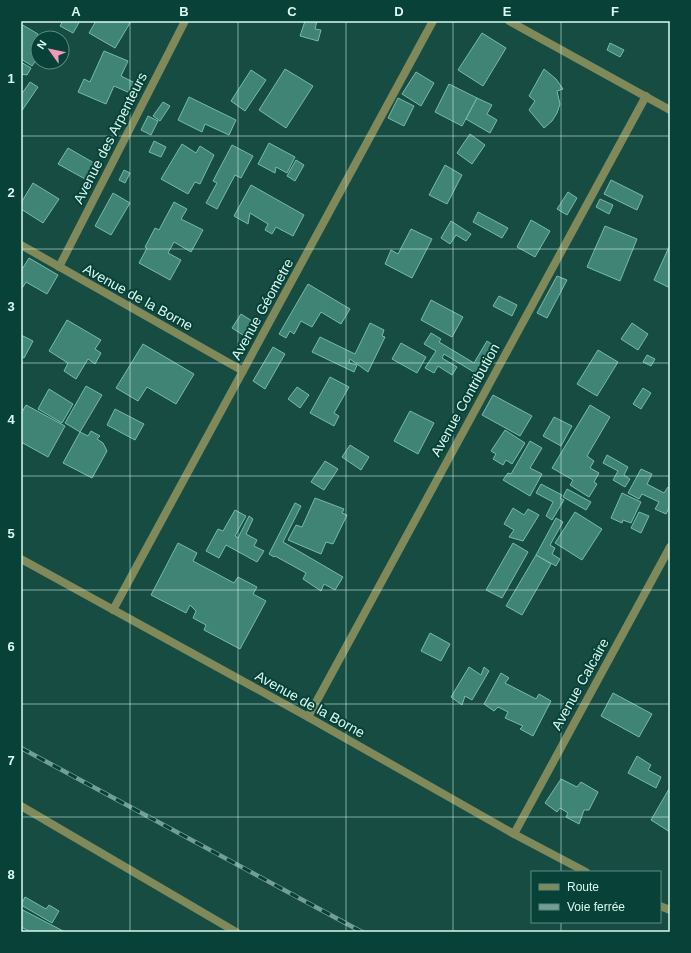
<svg xmlns="http://www.w3.org/2000/svg" width="691" height="953" viewBox="0 0 691 953" font-family="Helvetica,sans-serif">
<style>
.building{fill:#408475;stroke:#7ba}
.lines{fill:none;stroke-linecap:round;stroke-linejoin:round}
.minor{stroke:#808959;stroke-width:8}
.rail-casing{stroke:#729e94;stroke-width:4.5}
.rail{stroke:#084137;stroke-width:3;stroke-dasharray:9;stroke-linecap:butt}
.grid{fill:none;stroke:#d9faf1;stroke-width:1;stroke-opacity:0.55}
.labels{text-anchor:middle;stroke-width:4;stroke-linejoin:round;paint-order:stroke}
.street-label{font-size:14px;fill:#d9faf1;stroke:#084137}
.neatline{fill:none;stroke:#d9faf1;stroke-width:1.5}
.grid-label{font-size:13px;text-anchor:middle;font-weight:bold;fill:#d9faf1}
</style>
<rect width="100%" height="100%" fill="#174c42"/>
<g class="building">
<path d="M63,21H80L73,33L60,26Z"/>
<path d="M96,21H127L130,23L115,48L89,33Z"/>
<path d="M305,21H317L315,29L321,30L318,41L300,36Z"/>
<path d="M21,24L38,34L33,42L38,45V57L32,66L21,59Z"/>
<path d="M482,33L506,48L483,86L458,70Z"/>
<path d="M610,43L624,50L620,57L607,50Z"/>
<path d="M104,51L128,61L121,76L135,83L130,93L114,86L106,104L78,92L84,79L90,82Z"/>
<path d="M21,62L31,68L27,75L21,74Z"/>
<path d="M285,69L313,86L286,128L259,110Z"/>
<path d="M544,69L556,79L563,89L557,91L560,104L557,113L552,121L544,128L529,110L535,101L529,96Z"/>
<path d="M251,70L266,80L245,111L231,101Z"/>
<path d="M416,72L434,83L421,106L402,94Z"/>
<path d="M30,82L38,87L21,112V95Z"/>
<path d="M449,84L477,98L462,126L435,112Z"/>
<path d="M189,97L236,120L229,135L205,124L202,132L178,120Z"/>
<path d="M398,98L414,106L404,126L388,118Z"/>
<path d="M477,98L492,105L487,114L497,120L490,133L466,119Z"/>
<path d="M163,102L170,106L160,121L153,116Z"/>
<path d="M148,116L158,121L151,135L141,130Z"/>
<path d="M470,134L485,145L472,164L457,153Z"/>
<path d="M154,141L166,147L161,157L149,152Z"/>
<path d="M269,143L295,157L287,173L276,167L275,173L258,164Z"/>
<path d="M182,144L196,153L200,146L214,155L200,184L195,182L188,194L161,179Z"/>
<path d="M232,145L253,156L241,178L235,175L217,209L206,203L217,183L213,181Z"/>
<path d="M68,148L94,163L85,179L58,164Z"/>
<path d="M296,160L304,165L295,181L287,176Z"/>
<path d="M445,165L462,175L447,204L429,195Z"/>
<path d="M124,170L130,173L125,183L119,180Z"/>
<path d="M611,180L643,196L637,210L604,194Z"/>
<path d="M33,183L59,199L43,223L21,209V203Z"/>
<path d="M251,185L304,215L293,236L276,227L272,234L265,230L268,224L250,213L248,224L234,216Z"/>
<path d="M568,192L577,198L567,215L557,209Z"/>
<path d="M113,193L130,203L111,235L95,226Z"/>
<path d="M600,199L613,205L609,214L596,207Z"/>
<path d="M174,202L187,209L181,219L203,230L191,252L174,242L168,253L181,260L170,280L139,263L147,248L145,247L155,228L159,230Z"/>
<path d="M478,212L508,228L502,238L473,222Z"/>
<path d="M531,220L550,231L535,257L517,247Z"/>
<path d="M451,221L471,234L466,241L456,235L450,244L441,238Z"/>
<path d="M605,226L637,239L620,281L587,267Z"/>
<path d="M411,229L432,239L412,278L385,264L391,250L398,254Z"/>
<path d="M669,247H670V288L654,280Z"/>
<path d="M29,258L58,275L47,294L26,282L21,290V271Z"/>
<path d="M557,276L567,280L547,318L537,313Z"/>
<path d="M308,284L350,309L341,324L321,312L312,327L301,321L294,334L290,331L286,338L279,334Z"/>
<path d="M499,296L517,305L512,316L493,306Z"/>
<path d="M431,300L463,317L452,337L421,320Z"/>
<path d="M241,314L252,321L243,335L232,328Z"/>
<path d="M67,320L101,340L95,349L101,353L95,364L88,359L76,379L64,371L68,363L49,351Z"/>
<path d="M370,323L384,330L382,336L385,337L368,372L350,359L349,363L357,365L354,372L312,352L320,337L355,354Z"/>
<path d="M632,323L648,334L638,350L621,339Z"/>
<path d="M431,333L441,339L439,342L474,363L487,341L499,349L482,377L444,354L442,358L457,367L452,375L438,366L434,373L425,368L436,351L424,344Z"/>
<path d="M21,335L33,341L24,358L21,356Z"/>
<path d="M401,343L426,357L417,373L392,359Z"/>
<path d="M143,344L194,374L176,404L147,387L138,401L116,388Z"/>
<path d="M273,347L285,354L265,389L253,381Z"/>
<path d="M598,350L618,362L597,396L577,384Z"/>
<path d="M647,355L655,359L651,366L643,362Z"/>
<path d="M330,377L349,387L334,413L339,416L334,426L310,413Z"/>
<path d="M86,386L102,395L80,432L65,423Z"/>
<path d="M297,387L309,395L300,408L288,399Z"/>
<path d="M643,388L651,393L641,409L633,404Z"/>
<path d="M49,389L73,404L62,423L38,409Z"/>
<path d="M493,395L532,416L520,436L482,415Z"/>
<path d="M26,405L65,426L48,457L21,442V414Z"/>
<path d="M590,405L610,417L587,456L594,461L590,468L599,473L594,482L597,484L589,497L570,485L573,480L552,468Z"/>
<path d="M115,409L144,424L135,440L107,425Z"/>
<path d="M410,411L434,423L418,454L394,441Z"/>
<path d="M554,417L572,426L561,446L543,436Z"/>
<path d="M505,430L525,443L512,464L506,460L503,465L493,459L496,454L491,451Z"/>
<path d="M91,431L100,436L97,439L103,443L107,451L92,478L63,463L80,432L88,436Z"/>
<path d="M530,441L542,448L530,468L542,474L530,496L503,480L508,473L511,474Z"/>
<path d="M350,445L369,457L361,470L342,457Z"/>
<path d="M607,455L628,467L624,475L630,479L625,487L613,480L618,471L603,463Z"/>
<path d="M325,461L338,469L324,490L311,482Z"/>
<path d="M641,469L652,474L647,484L664,493L668,487L670,488V506L666,514L655,509L659,502L642,494L639,499L628,493Z"/>
<path d="M541,484L562,495L560,498L564,500L552,520L546,516L553,502L536,493Z"/>
<path d="M567,489L591,502L586,510L563,497Z"/>
<path d="M622,493L641,502L631,523L623,520L622,523L611,518Z"/>
<path d="M315,498L344,509L342,513L347,515L333,544L326,542L321,554L288,540L296,525L302,527Z"/>
<path d="M295,503L301,506L283,542L343,577L335,590L324,584L321,591L303,579L306,573L275,556L274,557L269,554Z"/>
<path d="M513,508L524,515L528,509L539,515L523,541L509,537L514,530L504,524Z"/>
<path d="M235,510L246,516L235,536L238,538L249,516L253,519L246,534L257,540L254,546L264,551L257,562L226,545L219,558L206,551L218,529L223,531Z"/>
<path d="M575,512L602,529L582,560L555,543Z"/>
<path d="M639,512L649,516L641,533L631,528Z"/>
<path d="M556,518L563,522L550,545L555,548L552,554L560,559L556,566L536,555Z"/>
<path d="M178,543L197,553L193,561L234,583L238,577L257,587L253,594L266,601L240,649L204,630L206,625L193,618L196,611L190,605L186,613L151,595Z"/>
<path d="M513,543L528,552L502,598L486,590Z"/>
<path d="M536,555L551,564L522,615L506,606Z"/>
<path d="M430,633L450,644L441,661L421,651Z"/>
<path d="M469,667L481,675L484,667L489,671L472,700L465,696L462,705L451,697Z"/>
<path d="M501,673L509,678L505,683L536,699L539,694L551,701L533,736L520,729L523,726L505,718L508,712L498,707L494,711L484,704Z"/>
<path d="M613,693L652,714L639,737L601,716Z"/>
<path d="M637,756L651,765L648,770L661,777L656,788L628,773Z"/>
<path d="M561,779L577,787L581,782L598,792L589,810H584L579,824L566,817L568,813L560,808L557,812L545,803Z"/>
<path d="M669,789H670V832L651,820Z"/>
<path d="M25,897L46,909L49,905L59,911L52,923L21,905Z"/>
<path d="M21,909L65,932H31L21,927Z"/>
</g>
<g class="lines">
<g class="minor">
<path d="M509,21L670,110"/>
<path d="M21,245L243,371"/>
<path d="M59,267L185,21"/>
<path d="M21,559L308,717L514,834L586,872"/>
<path d="M113,610L433,21"/>
<path d="M308,717L646,96"/>
<path d="M21,806L236,932"/>
<path d="M514,834L670,547"/>
<path d="M660,906L670,910"/>
</g>
<defs>
<path id="rail" d="M21,748L362,932"/>
</defs>
<use href="#rail" class="rail-casing"/>
<use href="#rail" class="rail"/>
</g>
<path class="grid" d="M130,21V932M238,21V932M346,21V932M453,21V932M561,21V872M21,136H670M21,249H670M21,363H670M21,476H670M21,590H670M21,704H670M21,817H670M561,922V932"/>
<g class="labels">
<g class="street-label">
<text transform="translate(110 138) rotate(-63)" y="5">Avenue des Arpenteurs</text>
<text transform="translate(138 297) rotate(29)" y="5">Avenue de la Borne</text>
<text transform="translate(262 309) rotate(-61)" y="5">Avenue Géometre</text>
<text transform="translate(465 400) rotate(-61)" y="5">Avenue Contribution</text>
<text transform="translate(580 684) rotate(-61)" y="5">Avenue Calcaire</text>
<text transform="translate(310 704) rotate(29)" y="5">Avenue de la Borne</text>
</g>
</g>
<rect width="691" height="953" fill="none" stroke="#084137" stroke-width="44"/>
<rect x="531" y="871" width="130" height="52" fill="#084137" stroke="#5c8b81"/>
<rect x="539" y="884" width="20" height="6" fill="#808959" stroke="#5c8b81"/>
<text x="567" y="891" font-size="12" fill="#d9faf1">Route</text>
<rect x="539" y="904" width="20" height="6" fill="#729e94" stroke="#5c8b81"/>
<text x="567" y="911" font-size="12" fill="#d9faf1">Voie ferrée</text>
<g transform="translate(50 50) rotate(303)"><circle r="19" fill="#084137" stroke="#5c8b81"/>
<path d="M0-3L7 15L0 10L-7 15Z" fill="#ef9ab8"/>
<text y="-6" font-size="11" font-weight="bold" text-anchor="middle" fill="#d9faf1">N</text>
</g>
<rect x="22" y="22" width="647" height="909" class="neatline"/>
<g class="grid-label">
<text x="76" y="16">A</text>
<text x="184" y="16">B</text>
<text x="292" y="16">C</text>
<text x="399" y="16">D</text>
<text x="507" y="16">E</text>
<text x="615" y="16">F</text>
<text x="11" y="83">1</text>
<text x="11" y="197">2</text>
<text x="11" y="311">3</text>
<text x="11" y="424">4</text>
<text x="11" y="538">5</text>
<text x="11" y="651">6</text>
<text x="11" y="765">7</text>
<text x="11" y="879">8</text>
</g>
</svg>
